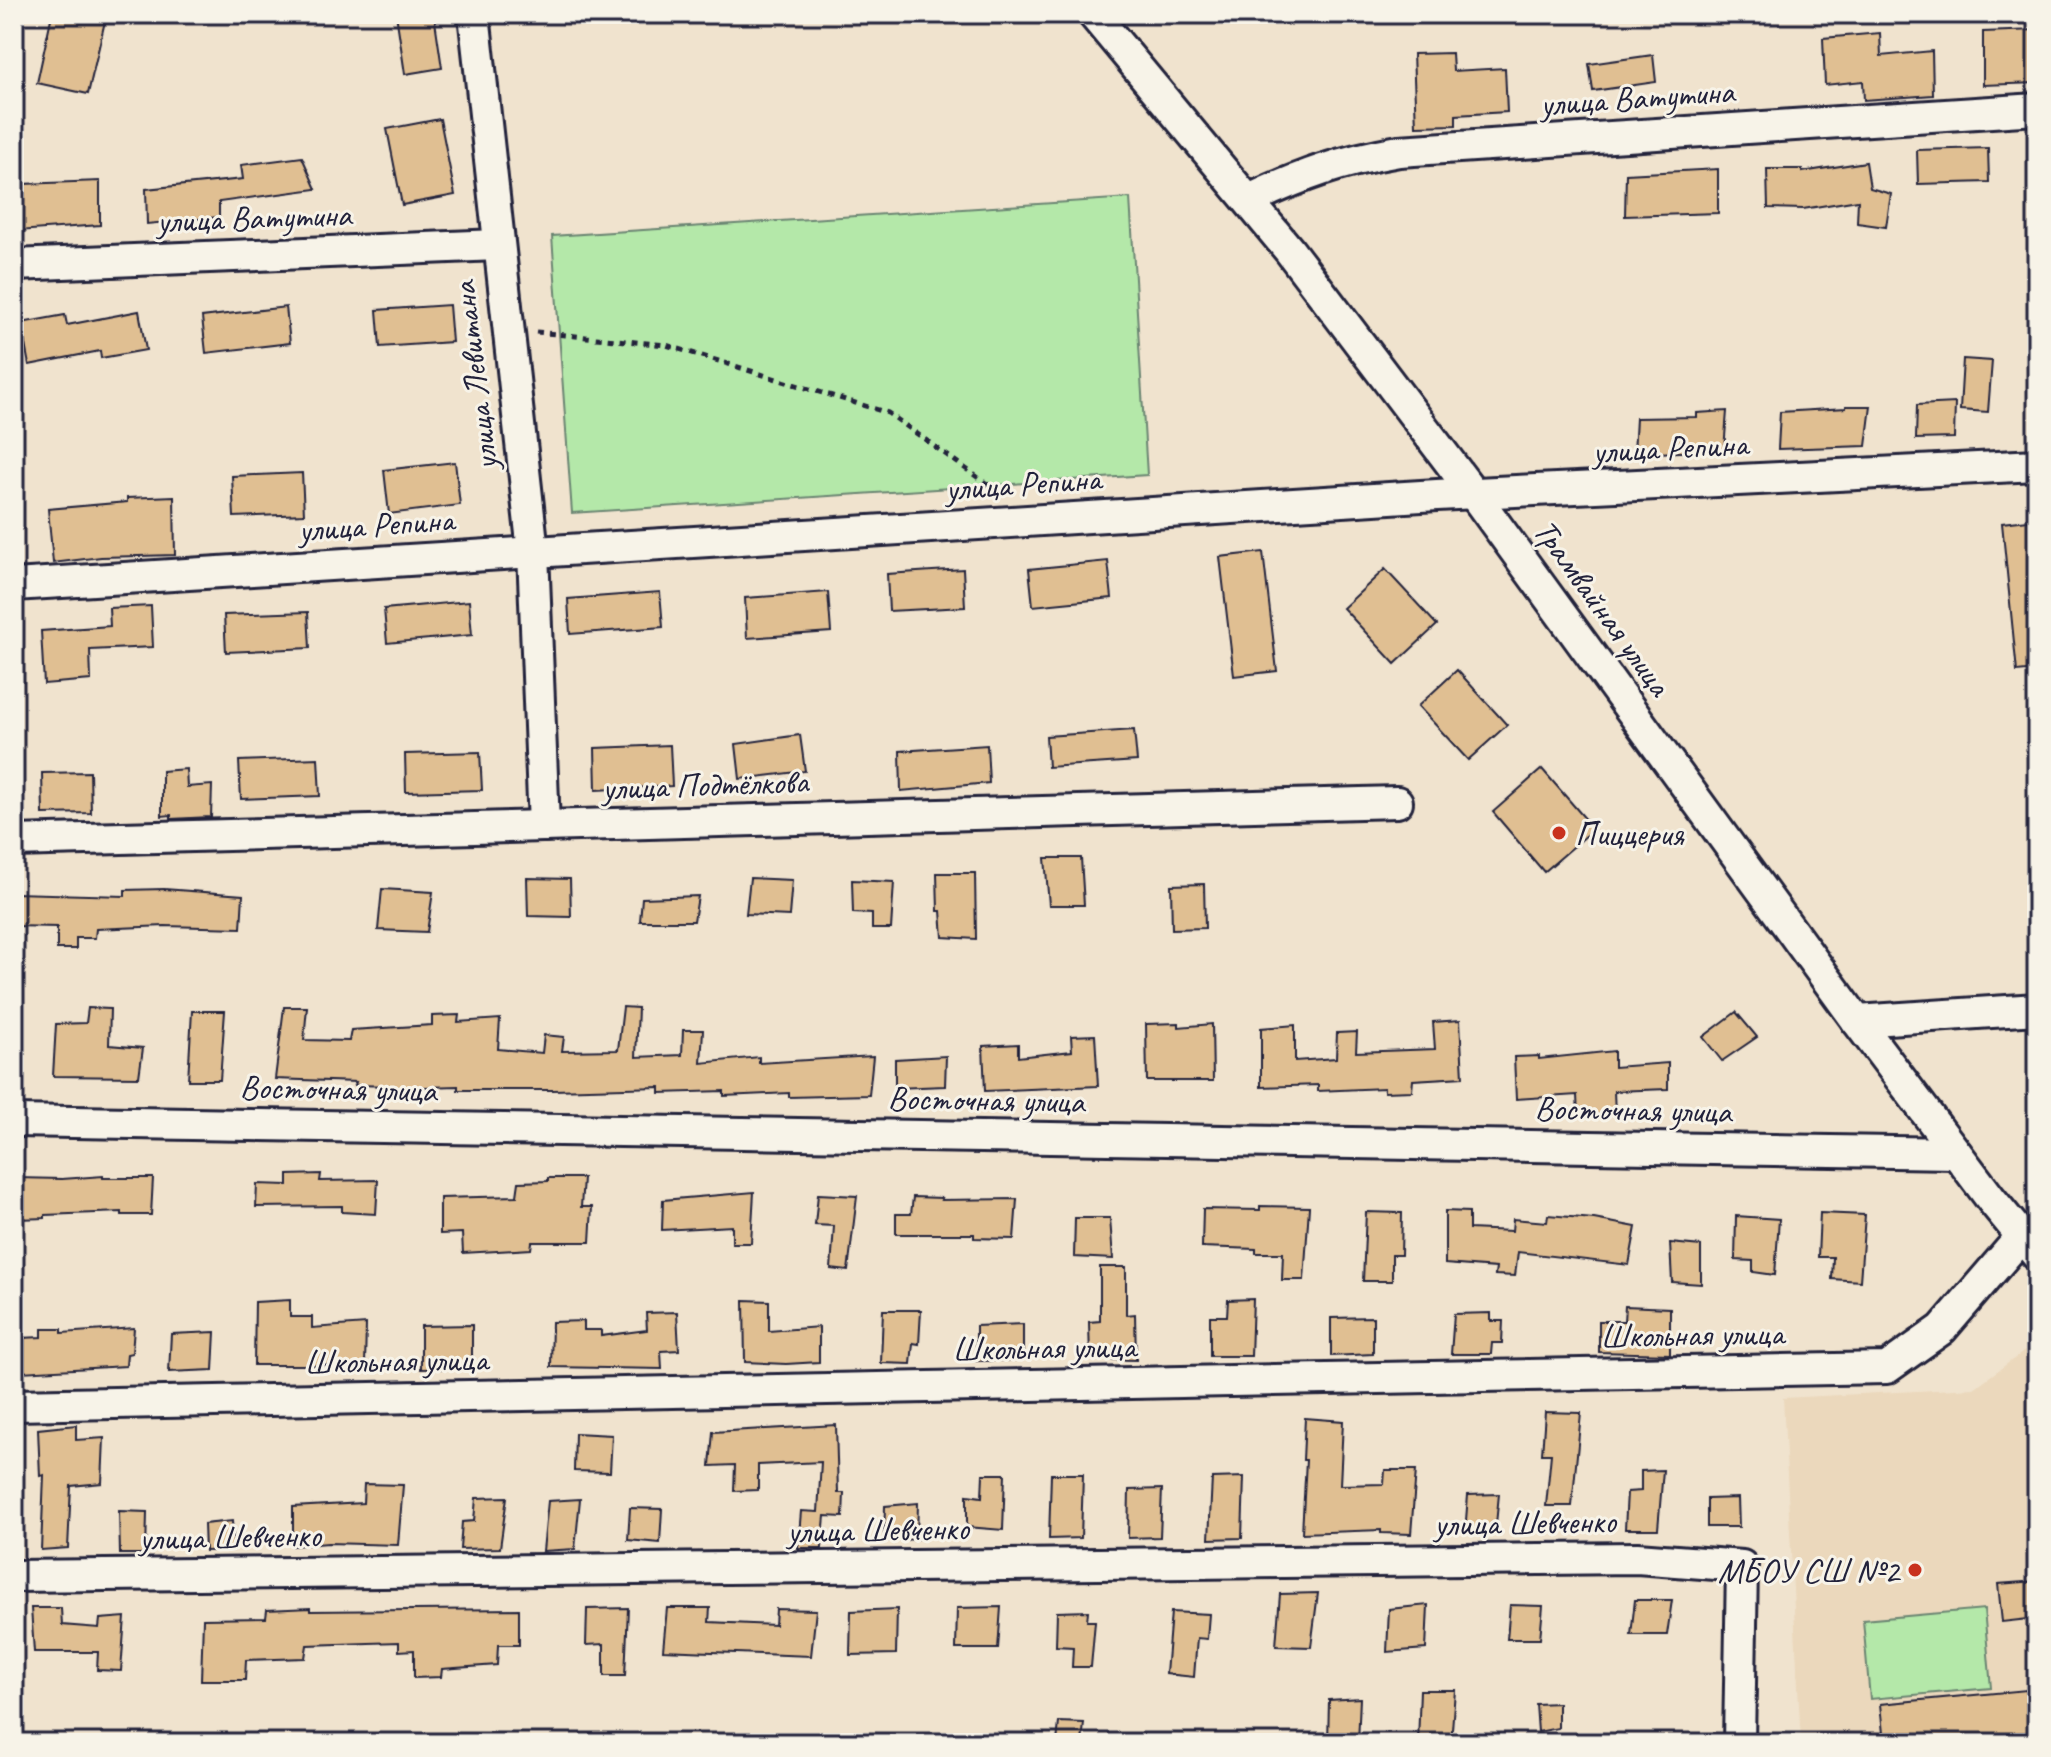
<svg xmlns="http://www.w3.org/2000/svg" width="2051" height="1757" viewBox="0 0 2051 1757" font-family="Caveat,sans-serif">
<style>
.built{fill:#ebd8bc}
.green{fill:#b4e8a9;stroke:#6b8572;stroke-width:2}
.building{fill:#e0bf92;stroke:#22223b;stroke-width:2}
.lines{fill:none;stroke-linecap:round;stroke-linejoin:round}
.minor-casing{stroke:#22223b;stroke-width:36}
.path{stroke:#22223b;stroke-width:5;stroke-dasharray:6 6;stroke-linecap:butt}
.minor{stroke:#f7f3e8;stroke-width:30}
.poi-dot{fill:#c8321e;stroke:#f7f3e8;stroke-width:3}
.labels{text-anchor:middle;stroke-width:6;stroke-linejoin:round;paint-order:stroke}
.street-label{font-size:34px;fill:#22223b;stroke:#f7f3e8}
.poi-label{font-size:34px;fill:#22223b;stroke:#f7f3e8;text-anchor:start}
</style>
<rect width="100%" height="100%" fill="#f0e3ce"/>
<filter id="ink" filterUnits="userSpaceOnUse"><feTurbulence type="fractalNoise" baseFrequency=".0125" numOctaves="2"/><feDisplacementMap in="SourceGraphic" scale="16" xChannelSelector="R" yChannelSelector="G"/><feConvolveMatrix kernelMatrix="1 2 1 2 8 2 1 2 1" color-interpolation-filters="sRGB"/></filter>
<g filter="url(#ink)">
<path class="built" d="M2037,1342V1743H1801L1783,1398L1974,1388Z"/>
<g class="green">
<path d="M1130,198L1147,475L572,513L552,236Z"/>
<path d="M1984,1609L1991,1688L1870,1699L1863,1620Z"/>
</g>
<g class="building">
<path d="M52,14H67L105,21L88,94L37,83Z"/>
<path d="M396,14H434L442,68L405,74Z"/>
<path d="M2037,30V83L1983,85V32Z"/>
<path d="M1880,33L1881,56L1932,51L1933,95L1864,100L1863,81L1825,85L1823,38Z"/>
<path d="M1452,53L1453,71L1505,68L1507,112L1456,115V125L1416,126L1413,54Z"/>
<path d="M1653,55L1656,82L1593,91L1589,64Z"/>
<path d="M440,119L455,195L402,205L387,129Z"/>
<path d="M1988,148L1989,182L1918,184L1917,150Z"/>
<path d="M302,157L316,189L219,202V217L147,224L146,189L243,179L241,165Z"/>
<path d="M1866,162L1870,188L1891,194L1886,227L1857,223L1858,200L1803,209L1768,208L1767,169H1802V172Z"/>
<path d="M1718,169V213L1625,216L1626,174Z"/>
<path d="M100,181V225L18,231L22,184Z"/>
<path d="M449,305L452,342L380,347L377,310Z"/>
<path d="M286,307L290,343L206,353L202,317Z"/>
<path d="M139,311L146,350L101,358L100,351L29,365L21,323L65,315L67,325Z"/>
<path d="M1963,359L1992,361L1988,412L1960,410Z"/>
<path d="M1955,403L1954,438L1916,439L1917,405Z"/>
<path d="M1846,406H1871L1866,446L1778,449L1780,412L1846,408Z"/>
<path d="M1727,411L1724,450L1634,454L1636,418L1697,417V413Z"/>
<path d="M455,462L460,505L389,514L384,470Z"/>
<path d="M302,473L304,514L234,517L232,476Z"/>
<path d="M174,496L175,555L101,557L53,563L48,509L127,502V498Z"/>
<path d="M2037,519V670L2017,672L2002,523Z"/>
<path d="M1263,552L1277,671L1234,676L1220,557Z"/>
<path d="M1108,561L1112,598L1033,606L1029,569Z"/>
<path d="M963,569L965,607L889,611L887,574Z"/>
<path d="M1385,569L1437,625L1395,664L1343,608Z"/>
<path d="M660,592L663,627L570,634L568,599Z"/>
<path d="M828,592L831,632L747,638L745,598Z"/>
<path d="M469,601L472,635L387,643L384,609Z"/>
<path d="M151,606L153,647L90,650L91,680L44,684L41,631L110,626L109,608Z"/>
<path d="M308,612L310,648L226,652L224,615Z"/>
<path d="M1457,670L1507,725L1468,760L1418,706Z"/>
<path d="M1134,730L1137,761L1048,767L1046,736Z"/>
<path d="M800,735L805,771L740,779L736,744Z"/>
<path d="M670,745L672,786L596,790L595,748Z"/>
<path d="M987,745L989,783L901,791L900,751Z"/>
<path d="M480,752L482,790L406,792L405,754Z"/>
<path d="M318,758L320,796L241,799L239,761Z"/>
<path d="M186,769L187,787L212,785L211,817L171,819V815L162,816V771Z"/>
<path d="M1542,769L1594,829L1544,872L1493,812Z"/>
<path d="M90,772L91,813L43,814L42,773Z"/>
<path d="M1045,858H1081L1084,905H1049Z"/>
<path d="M937,873H975L976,939L943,937L941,911H938Z"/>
<path d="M527,878L570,879L571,917L528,916Z"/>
<path d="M750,878L792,880L789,916L746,914Z"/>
<path d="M852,880L894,882L891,929H872V914L853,913Z"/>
<path d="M1204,884L1205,928L1172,929L1171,885Z"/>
<path d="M164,889L243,895L241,928L165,926L96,929L95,938H76V949H57V927L14,926V893L125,896V890Z"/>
<path d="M382,889L433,892L427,932L378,930Z"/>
<path d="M698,896L694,921H640L642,898Z"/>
<path d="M284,1007H307L304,1040L349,1041L351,1030L432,1025V1016L459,1015L458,1022L500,1019L498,1049L542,1053L544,1035L564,1037L562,1051L618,1050L623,1007L638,1008L636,1057L682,1055L683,1030H703L701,1063L759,1057V1063L873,1056L869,1095L789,1097V1093L724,1096V1091L660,1093V1087L553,1090H458V1086L392,1088V1086L355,1085L356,1082L275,1079Z"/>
<path d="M88,1008L110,1009L109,1045L143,1048L139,1077L53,1076L56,1024L86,1023Z"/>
<path d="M192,1011H225L220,1080H188Z"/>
<path d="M1736,1012L1757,1037L1722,1061L1703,1037Z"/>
<path d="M1460,1020L1463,1077L1413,1080L1412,1091L1384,1092V1088L1318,1091V1085L1261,1087V1028L1295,1025V1061L1336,1058L1337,1033L1357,1032L1356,1052L1435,1049L1433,1022Z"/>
<path d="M1179,1023V1027L1212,1024L1213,1081H1147L1146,1024Z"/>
<path d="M1095,1035L1098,1086L985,1091L983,1046L1018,1044V1057L1072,1051L1071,1036Z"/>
<path d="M1614,1051V1067L1668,1063V1089L1614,1091L1615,1114L1578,1116L1577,1095L1516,1099L1514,1057L1539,1056V1059Z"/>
<path d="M946,1056L945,1086L895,1088V1059Z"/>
<path d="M321,1174L320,1181L378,1180L376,1214L342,1212V1206L256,1207L257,1184L288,1185V1175Z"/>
<path d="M103,1176V1178H153L151,1215H122V1212L45,1215V1218L18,1219L17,1178L62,1179Z"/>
<path d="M548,1178H583L581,1207H592L590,1242H532L531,1249L463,1253L462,1233L440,1234V1198L517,1196L519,1182L548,1181Z"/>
<path d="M754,1192L751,1243H732V1226L662,1230L663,1200Z"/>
<path d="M818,1194L857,1196L848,1271L831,1269L834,1226L815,1225Z"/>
<path d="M913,1197L942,1198L941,1200L1017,1199L1014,1239L974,1238V1234H896V1214H911Z"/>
<path d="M1260,1206L1309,1207L1304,1280H1282L1283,1253H1256V1249L1202,1247L1203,1209L1260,1210Z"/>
<path d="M1445,1211L1469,1212V1229L1512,1231L1513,1219L1547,1222L1548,1215L1594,1219L1636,1227L1629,1265L1518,1252L1515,1276L1495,1275L1496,1268L1445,1264Z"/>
<path d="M1366,1212L1402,1213L1401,1255H1392V1281H1363Z"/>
<path d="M1820,1213L1865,1215L1860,1281L1832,1279L1833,1257H1818Z"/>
<path d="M1736,1216L1779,1219L1775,1275L1753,1272V1261L1735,1260Z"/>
<path d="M1075,1218H1110L1113,1259L1074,1257Z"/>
<path d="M1670,1243L1701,1246V1284L1672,1282Z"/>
<path d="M1100,1267H1126V1315L1135,1314L1136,1360L1090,1359L1089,1322L1100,1321Z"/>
<path d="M1253,1299L1251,1356H1210V1316H1227L1228,1300Z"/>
<path d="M290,1300V1317H312V1328L366,1324L365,1365H254L255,1302Z"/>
<path d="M744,1300L769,1301V1331L819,1327V1362L786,1364L745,1362Z"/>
<path d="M1625,1306L1670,1308V1354L1599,1352V1321H1624Z"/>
<path d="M883,1310H921L919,1344L913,1343L911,1364L881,1363Z"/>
<path d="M677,1312L679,1350L661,1351L662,1369L551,1367L552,1322L584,1321V1330H601V1336L647,1330L646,1313Z"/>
<path d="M1491,1313V1321H1503L1502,1343H1492L1491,1354H1451L1454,1314Z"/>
<path d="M1373,1317V1354L1331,1356V1318Z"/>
<path d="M1023,1324V1360L976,1361V1326Z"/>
<path d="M472,1325V1368L421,1369V1326Z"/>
<path d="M134,1328L132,1353L127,1354L126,1366L21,1372V1338L42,1337V1329H62V1333Z"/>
<path d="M215,1332L213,1370L169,1372L171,1334Z"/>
<path d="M1545,1412L1581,1413L1572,1506H1546L1551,1454H1542Z"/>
<path d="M1305,1418L1343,1421L1340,1485L1384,1484L1385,1470H1416L1411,1534L1381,1533V1530L1302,1533L1306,1460H1303Z"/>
<path d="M76,1425V1440L104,1438L102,1483L71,1486L68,1548L41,1550L44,1475L40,1476L38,1429Z"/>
<path d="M836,1425L838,1493H844L843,1517L825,1516L822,1548H798L801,1511L818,1512L821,1462L758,1465V1490L734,1491L735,1465L710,1466L713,1432Z"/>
<path d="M575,1433L612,1435L610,1472L574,1471Z"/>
<path d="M1663,1470L1658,1529H1625L1627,1492L1641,1491V1471Z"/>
<path d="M983,1474H1005L1003,1530L967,1527V1495L982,1497Z"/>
<path d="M1051,1474H1083L1081,1538L1049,1539Z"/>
<path d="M1244,1477L1242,1538L1209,1539L1212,1478Z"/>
<path d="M364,1484L403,1485L398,1545L328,1543L293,1546V1507L363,1503Z"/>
<path d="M1162,1489L1160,1537L1128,1538L1129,1490Z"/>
<path d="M1499,1494L1495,1534L1465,1533L1468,1495Z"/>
<path d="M507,1497L500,1548L460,1549L462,1522L474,1521L476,1498Z"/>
<path d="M1738,1498L1739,1527H1707V1499Z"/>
<path d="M580,1499L575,1549L543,1551L548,1501Z"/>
<path d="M918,1503L917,1539L884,1541L885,1506Z"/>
<path d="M630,1508L662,1509L660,1543L628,1540Z"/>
<path d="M119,1511L147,1512L146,1554H120Z"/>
<path d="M232,1521L234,1550L205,1551L204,1524Z"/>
<path d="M2037,1581V1618L2002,1622L1998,1584Z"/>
<path d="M1318,1593L1311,1647L1276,1646L1280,1594Z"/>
<path d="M1635,1600H1672L1667,1635H1631Z"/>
<path d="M1428,1605L1426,1649L1387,1652L1389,1609Z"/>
<path d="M1510,1605L1543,1606L1540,1639H1507Z"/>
<path d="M1001,1607L998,1649H956L957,1608Z"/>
<path d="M31,1608H61L62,1625L99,1628L100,1619L125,1617L121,1671L97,1670L98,1652H34Z"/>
<path d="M310,1608V1611L519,1609V1645H498L497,1665L442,1669L441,1677L414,1678V1650L399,1651V1642L307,1645L305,1658L246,1660L245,1680H201L203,1619L266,1618L267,1610Z"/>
<path d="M628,1608L625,1676H604V1644L586,1645L587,1609Z"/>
<path d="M667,1608H710L709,1622L775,1625L776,1609L816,1610L811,1656L663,1650Z"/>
<path d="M897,1609L896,1654L850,1655L851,1611Z"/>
<path d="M1088,1611L1087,1621H1095L1091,1667H1072L1073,1647L1056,1646L1057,1612Z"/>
<path d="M1171,1612L1209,1614L1207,1639L1197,1638L1194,1677L1166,1674Z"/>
<path d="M2037,1689V1738L1983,1743H1884L1880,1704Z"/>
<path d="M1420,1690H1455L1451,1743H1418Z"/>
<path d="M1360,1698L1358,1743H1328L1329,1700Z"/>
<path d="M1558,1703V1728L1538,1732L1536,1704Z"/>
<path d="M1059,1722L1084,1723L1082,1743H1057Z"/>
</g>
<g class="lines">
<defs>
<g id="minor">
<path d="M474,14L533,552L544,826"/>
<path d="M1093,14L1289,250L1473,493L1857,1021L1991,1199L2037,1255"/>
<path d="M1249,200C1302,175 1341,161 1399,151L2037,109"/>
<path d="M14,265L498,245"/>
<path d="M14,585L1437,495L2037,465"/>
<path d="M14,841L1397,802"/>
<path d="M1857,1021L2037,1009"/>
<path d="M14,1121L1956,1153"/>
<path d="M14,1405L1887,1368L1942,1329L2021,1237"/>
<path d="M14,1576L1637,1558L1742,1566L1739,1743"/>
</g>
</defs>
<use href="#minor" class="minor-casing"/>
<path class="path" d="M536,332L666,345L888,413L1001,494"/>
<use href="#minor" class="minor"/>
</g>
</g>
<g class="poi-dot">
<circle cx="1559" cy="833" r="8"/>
<circle cx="1915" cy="1570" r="8"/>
</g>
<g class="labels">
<g class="street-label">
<text transform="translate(1637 97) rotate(-4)" y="12">улица Ватутина</text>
<text transform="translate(254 217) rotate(-2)" y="12">улица Ватутина</text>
<text transform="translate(474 376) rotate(-97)" y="12">улица Левитана</text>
<text transform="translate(1670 447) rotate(-3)" y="12">улица Репина</text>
<text transform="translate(1023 483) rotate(-4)" y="12">улица Репина</text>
<text transform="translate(376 524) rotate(-4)" y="12">улица Репина</text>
<text transform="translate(1603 607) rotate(54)" y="12">Трамвайная улица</text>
<text transform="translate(705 784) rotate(-2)" y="12">улица Подтёлкова</text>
<text transform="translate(338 1088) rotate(1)" y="12">Восточная улица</text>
<text transform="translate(986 1099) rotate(1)" y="12">Восточная улица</text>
<text transform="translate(1633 1109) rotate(1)" y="12">Восточная улица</text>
<text transform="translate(1692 1334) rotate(-1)" y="12">Школьная улица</text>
<text transform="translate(1044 1347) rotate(-1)" y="12">Школьная улица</text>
<text transform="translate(396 1360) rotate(-1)" y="12">Школьная улица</text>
<text transform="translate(1525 1522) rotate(-1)" y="12">улица Шевченко</text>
<text transform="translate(878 1529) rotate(-1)" y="12">улица Шевченко</text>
<text transform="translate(230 1536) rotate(-1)" y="12">улица Шевченко</text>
</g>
<g class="poi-label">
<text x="1575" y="845">Пиццерия</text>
<text x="1899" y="1582" text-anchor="end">МБОУ СШ №2</text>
</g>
</g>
<rect width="2051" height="1757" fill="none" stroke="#f7f3e8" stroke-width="48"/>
<rect x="24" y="24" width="2003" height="1709" fill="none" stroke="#22223b" stroke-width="3" filter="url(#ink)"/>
</svg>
